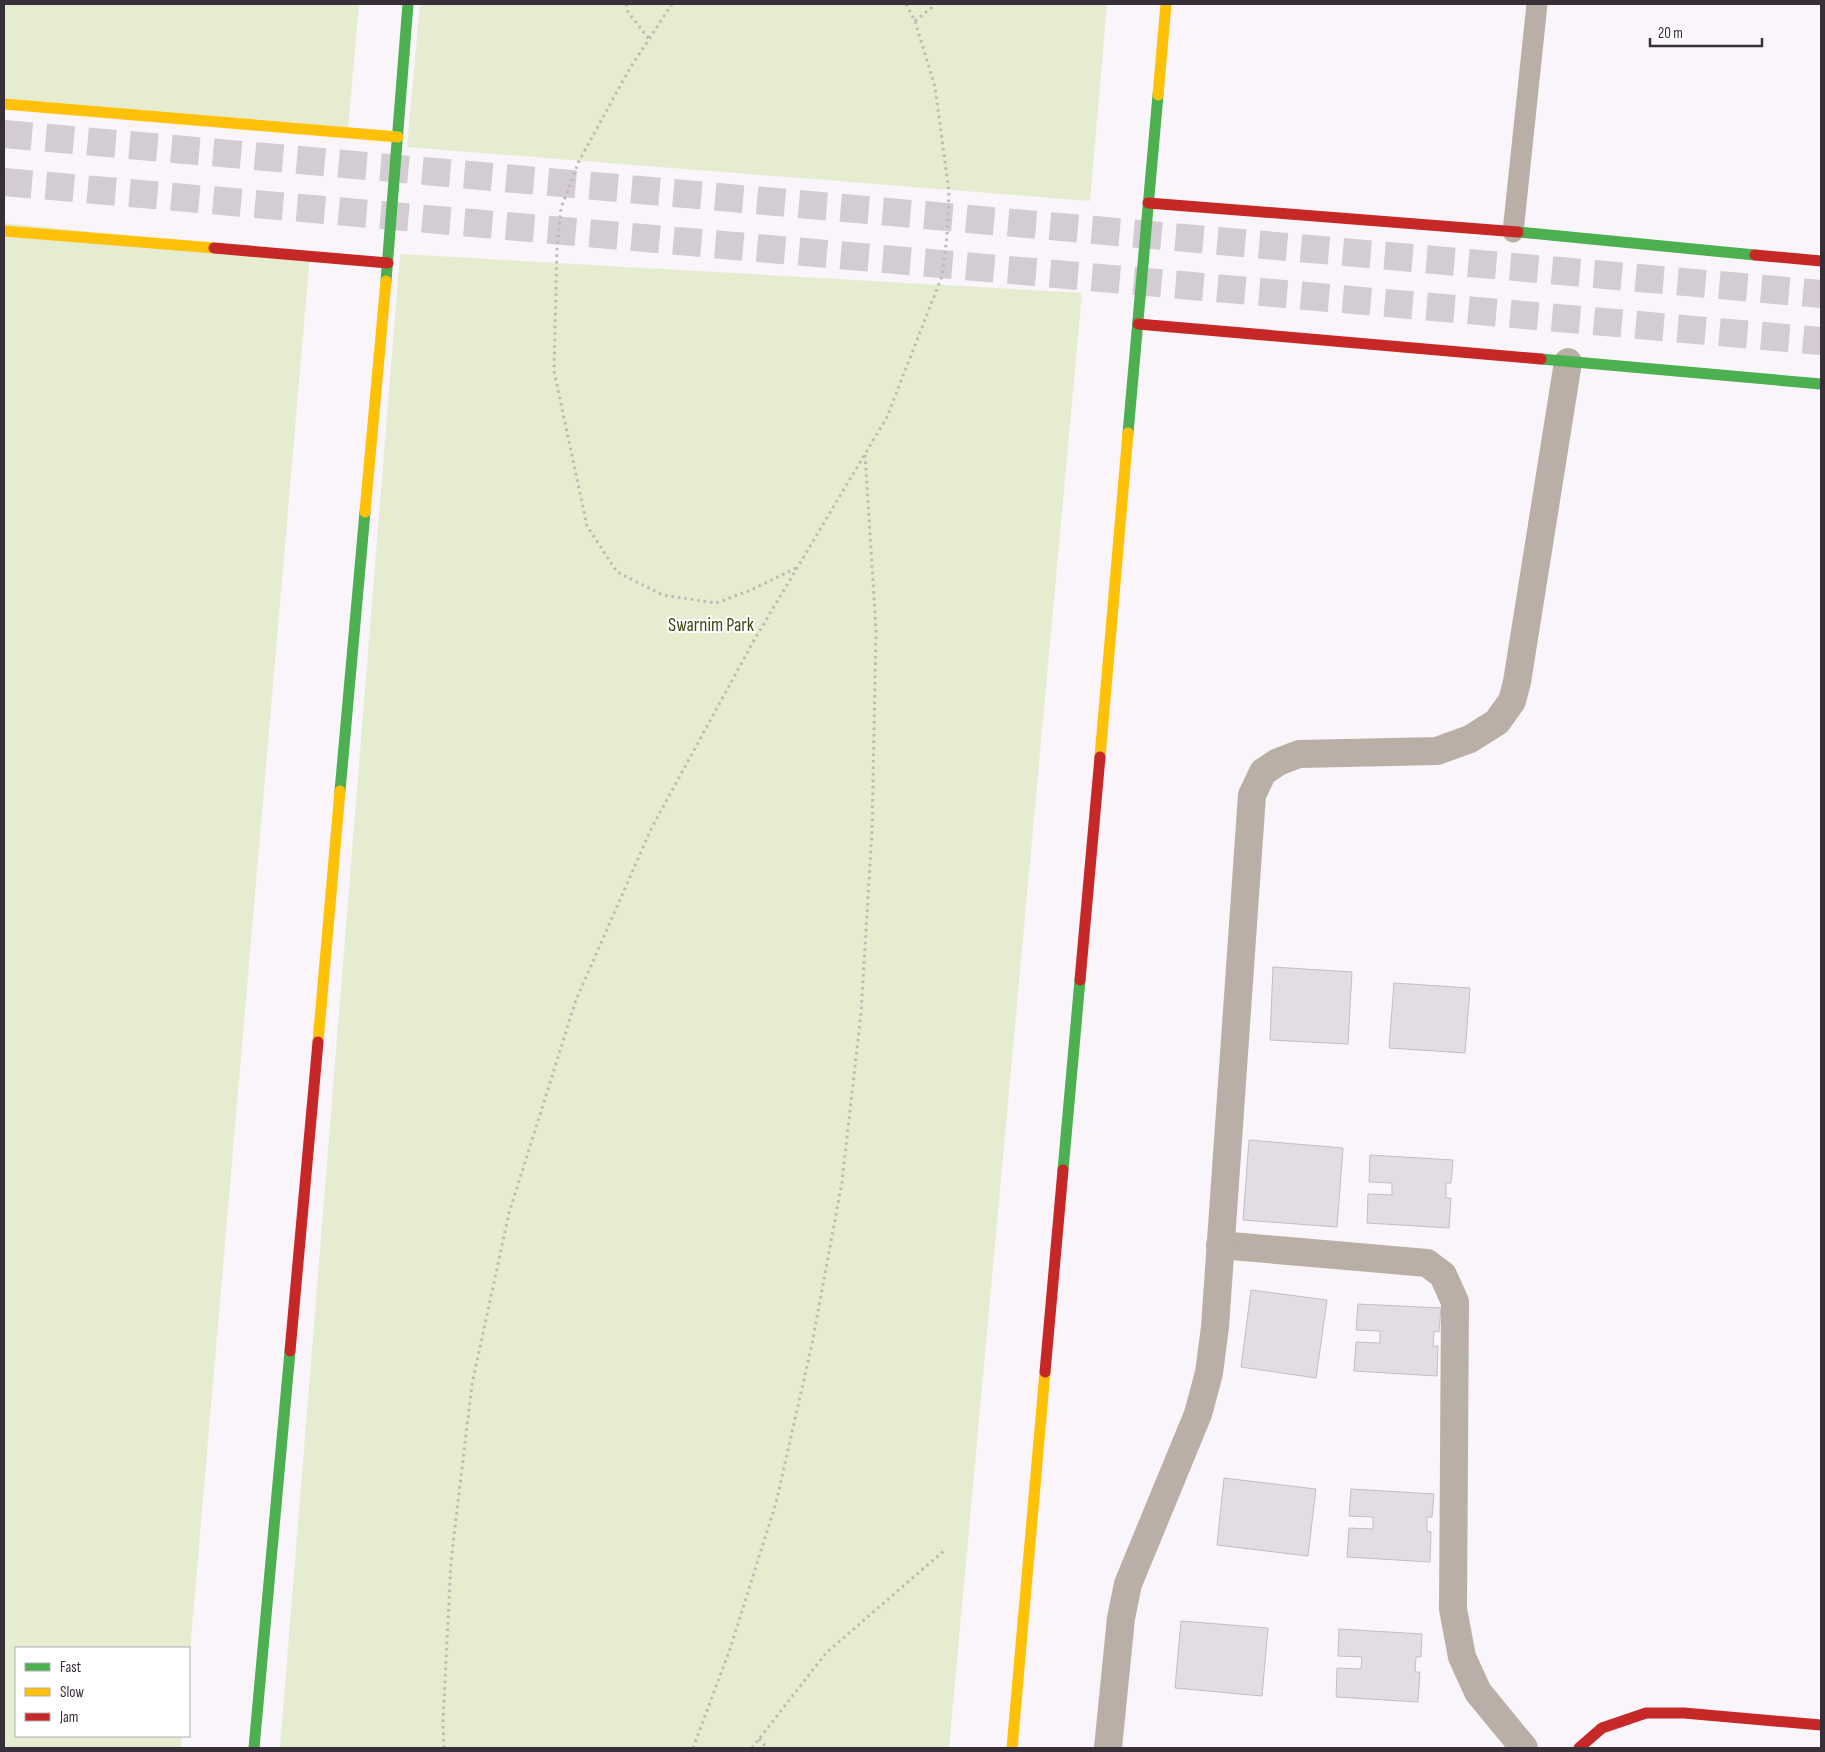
<svg xmlns="http://www.w3.org/2000/svg" width="1825" height="1752" viewBox="0 0 1825 1752" font-family="'Sofia Sans Condensed',sans-serif">
<style>
.green{fill:#e5ecd0}
.building{fill:#e3dce2;stroke:#c4bdc3}
.lines{fill:none;stroke-linecap:round;stroke-linejoin:round}
.secondary-tunnel{stroke:#d3cdd3;stroke-width:28;stroke-dasharray:28 14;stroke-linecap:butt}
.path{stroke:#c2b9b5;stroke-width:3;stroke-dasharray:2.5 4;stroke-linecap:butt}
.lane{stroke:#baafa6;stroke-width:21}
.street{stroke:#baafa6;stroke-width:28}
.fast{stroke:#4caf50;stroke-width:11}
.slow{stroke:#ffc107;stroke-width:11}
.jam{stroke:#c62828;stroke-width:11}
.labels{text-anchor:middle;stroke-width:4;stroke-linejoin:round;paint-order:stroke}
.park-label{font-size:19px;fill:#3b4814;stroke:#fff}
</style>
<rect width="100%" height="100%" fill="#faf5fa"/>
<g class="green">
<path d="M4,4H359L348,129L4,105Z"/>
<path d="M420,4H1107L1090,201L407,147Z"/>
<path d="M4,223L310,254L189,1662V1648H16V1736H182L181,1748H4Z"/>
<path d="M400,254L1082,293L949,1748H280Z"/>
</g>
<g class="building">
<path d="M1273,967L1352,972L1348,1044L1270,1040Z"/>
<path d="M1394,983L1470,988L1465,1053L1389,1048Z"/>
<path d="M1249,1140L1343,1148L1337,1227L1243,1220Z"/>
<path d="M1370,1155L1453,1160L1451,1183H1446V1198H1451L1449,1228L1367,1223L1368,1194L1392,1195V1183L1369,1182Z"/>
<path d="M1251,1290L1327,1300L1316,1378L1241,1367Z"/>
<path d="M1358,1304L1441,1308L1439,1332L1434,1331L1433,1346H1438L1437,1376L1354,1371L1356,1342L1380,1343V1331L1356,1330Z"/>
<path d="M1224,1478L1316,1489L1308,1556L1217,1545Z"/>
<path d="M1351,1489L1434,1494L1432,1517H1427V1531L1431,1532L1430,1562L1347,1557L1349,1528L1373,1529V1517L1349,1516Z"/>
<path d="M1181,1621L1268,1628L1262,1696L1175,1688Z"/>
<path d="M1339,1629L1422,1634L1421,1657H1416L1415,1672H1420L1418,1702L1336,1697L1337,1668L1361,1669L1362,1657L1338,1656Z"/>
</g>
<g class="lines">
<g class="secondary-tunnel">
<path d="M4,134L1821,294"/>
<path d="M4,182L1821,341"/>
</g>
<g class="path">
<path d="M626,4L628,12L649,39"/>
<path d="M672,4L630,68L579,161L561,208L557,248L554,371L573,460L587,526L617,572L663,595L716,603L751,590L798,567"/>
<path d="M915,21L936,4"/>
<path d="M759,1739L767,1748"/>
<path d="M444,1748L443,1722L451,1561L472,1384L509,1213L576,1000L651,829L753,642L887,417L942,276L947,236L949,192L935,87L915,21L906,4"/>
<path d="M693,1748L730,1649L776,1503L812,1344L842,1182L861,1013L872,831L876,630L865,454"/>
<path d="M752,1748L826,1653L946,1549"/>
</g>
<path class="lane" d="M1513,232L1537,4"/>
<g class="street">
<path d="M1220,1245L1427,1263L1443,1275L1455,1302L1453,1609L1462,1657L1478,1692L1524,1748"/>
<path d="M1108,1748L1121,1618L1128,1584L1198,1414L1209,1373L1215,1327L1252,795L1263,772L1278,762L1299,754L1437,751L1470,739L1497,722L1512,701L1517,682L1568,362"/>
</g>
<g class="fast">
<path d="M1518,232L1755,255"/>
<path d="M386,281L408,4"/>
<path d="M1541,359L1821,384"/>
<path d="M1128,433L1158,95"/>
<path d="M340,791L365,512"/>
<path d="M1063,1170L1080,980"/>
<path d="M254,1748L290,1351"/>
</g>
<g class="slow">
<path d="M1158,95L1166,4"/>
<path d="M4,104L398,137"/>
<path d="M4,231L214,248"/>
<path d="M365,512L386,281"/>
<path d="M1100,757L1128,433"/>
<path d="M318,1042L340,791"/>
<path d="M1012,1748L1045,1372"/>
</g>
<g class="jam">
<path d="M1148,203L1518,232"/>
<path d="M214,248L388,263"/>
<path d="M1755,255L1821,261"/>
<path d="M1138,324L1541,359"/>
<path d="M1080,980L1100,757"/>
<path d="M290,1351L318,1042"/>
<path d="M1045,1372L1063,1170"/>
<path d="M1579,1748L1602,1728L1646,1713H1684L1821,1725"/>
</g>
</g>
<g class="labels">
<g class="park-label">
<text x="711" y="631">Swarnim Park</text>
</g>
</g>
<rect width="1825" height="1752" fill="none" stroke="#392f39" stroke-width="10"/>
<rect x="15" y="1647" width="175" height="90" fill="#ffffff" stroke="#b0acb0"/>
<rect x="25" y="1663" width="25" height="8" fill="#4caf50" stroke="#b0acb0"/>
<text x="60" y="1672" font-size="15" fill="#392f39">Fast</text>
<rect x="25" y="1688" width="25" height="8" fill="#ffc107" stroke="#b0acb0"/>
<text x="60" y="1697" font-size="15" fill="#392f39">Slow</text>
<rect x="25" y="1713" width="25" height="8" fill="#c62828" stroke="#b0acb0"/>
<text x="60" y="1722" font-size="15" fill="#392f39">Jam</text>
<path d="M1650 38v8h112v-8" fill="none" stroke="#392f39" stroke-width="2.5"/>
<text x="1658" y="38" font-size="15" fill="#392f39" stroke="#ffffff" stroke-width="4" paint-order="stroke">20 m</text>
</svg>
